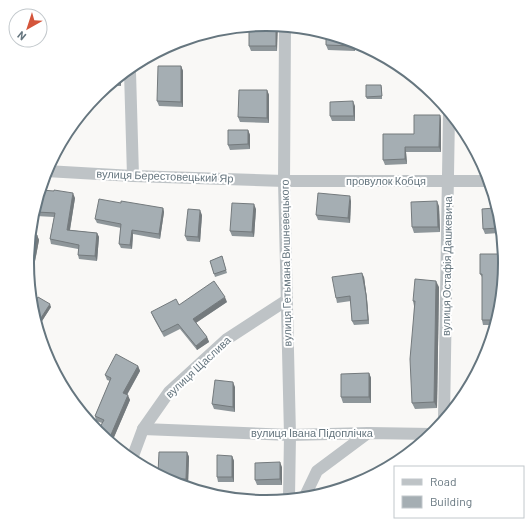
<svg xmlns="http://www.w3.org/2000/svg" width="532" height="526" viewBox="0 0 532 526" font-family="Barlow,sans-serif">
<style>
.lines{fill:none;stroke-linecap:round;stroke-linejoin:round}
.street{stroke:#bec3c6;stroke-width:12}
.wall{fill:#8e969a}
.shaded-wall{fill:#747a7d}
.building{fill:#a5aeb3;stroke:#747a7d}
.labels{text-anchor:middle;stroke-width:4;stroke-linejoin:round;paint-order:stroke}
.street-label{font-size:11px;fill:#66767f;stroke:#fff}
.rim{fill:none;stroke:#66767f;stroke-width:2}
</style>
<rect width="100%" height="100%" fill="#f9f8f6"/>
<g class="lines">
<g class="street">
<path d="M285,28L284,181L290,435L289,497"/>
<path d="M130,72L133,176"/>
<path d="M46,171L133,176L284,181H489"/>
<path d="M444,418L449,114"/>
<path d="M143,429L290,435L368,433L432,434"/>
<path d="M133,456L143,429L169,392L227,339L287,300"/>
<path d="M306,494L317,471L368,433"/>
</g>
</g>
<g class="wall">
<path d="M266,24L277,26V51H251L249,46Z"/>
<path d="M326,36L355,42V51L328,50L326,45Z"/>
<path d="M181,66L183,71V107L159,106L157,101Z"/>
<path d="M121,78V86H109Z"/>
<path d="M381,85L382,88V99H367L366,97Z"/>
<path d="M267,90L269,95V123L240,122L238,117Z"/>
<path d="M355,106V121H332L330,116Z"/>
<path d="M440,115L441,120V152H406L407,164L385,165L383,160Z"/>
<path d="M248,130L250,135V149L230,150L228,145Z"/>
<path d="M41,190L75,198L70,230L97,233L99,237L97,261L79,259L78,255V249L51,244L50,239L54,217L36,216Z"/>
<path d="M351,201L350,223L318,220L316,215Z"/>
<path d="M121,203L163,208L164,212L160,239L133,234L132,249L121,248L119,244L121,228L97,223L95,219Z"/>
<path d="M439,206L440,232L414,233L412,227Z"/>
<path d="M494,208L499,233L485,234L483,229Z"/>
<path d="M256,209L254,237L232,236L230,231Z"/>
<path d="M202,215L200,242L187,241L185,236Z"/>
<path d="M37,235L39,240L32,277H30L27,263Z"/>
<path d="M222,256L227,273L215,277L210,261Z"/>
<path d="M505,263L493,325H483L482,320V277L480,274Z"/>
<path d="M364,277L367,299L369,324L354,325L352,321L351,301L337,303L336,298Z"/>
<path d="M439,287L437,408L415,409L412,403L414,306L413,301Z"/>
<path d="M35,302L51,307L42,321L38,318Z"/>
<path d="M227,302L196,323L207,337L209,342L197,350L180,329L164,337L153,317L151,312L179,305Z"/>
<path d="M138,366L140,371L127,395L130,400L113,439L117,445L102,423L96,421L95,416L110,381L107,380L105,375Z"/>
<path d="M369,373L371,378V403H343L341,397Z"/>
<path d="M235,387V412L214,409L212,404Z"/>
<path d="M187,452L189,457L188,484H174L158,473Z"/>
<path d="M232,456L234,461V482H218L217,477Z"/>
<path d="M282,467V485H257L255,480Z"/>
</g>
<g class="shaded-wall">
<path d="M276,26H277L278,27L277,51L276,46Z"/>
<path d="M353,41L355,42V51L353,46Z"/>
<path d="M181,66L183,71V107L181,102Z"/>
<path d="M121,78V86L119,81V79Z"/>
<path d="M267,90L269,95V123L267,118Z"/>
<path d="M353,101L355,106V121L354,116Z"/>
<path d="M440,115L441,120V152L439,147Z"/>
<path d="M248,130L250,135V149L248,144Z"/>
<path d="M405,147L406,152L407,164L405,159Z"/>
<path d="M73,193L75,198L69,235L67,230Z"/>
<path d="M350,196L351,201L350,223L348,218Z"/>
<path d="M437,201L439,206L440,232L438,227Z"/>
<path d="M254,204L256,209L254,237L252,232Z"/>
<path d="M163,208L164,212L160,239L159,234Z"/>
<path d="M200,210L202,215L200,242L198,237Z"/>
<path d="M132,230L133,234L132,249L130,245Z"/>
<path d="M97,233L99,237L97,261L95,256Z"/>
<path d="M37,235L39,240L32,277L31,272Z"/>
<path d="M362,273L364,277L367,299L369,324L368,320Z"/>
<path d="M436,281L439,287L437,408L434,402Z"/>
<path d="M225,297L227,302L194,324L193,319Z"/>
<path d="M50,304L51,307L42,321L41,318Z"/>
<path d="M207,337L209,342L197,350L196,346Z"/>
<path d="M138,366L140,371L125,398L123,393Z"/>
<path d="M369,373L371,378V403L369,397Z"/>
<path d="M233,382L235,387V412L233,407Z"/>
<path d="M128,395L130,400L112,442L110,437Z"/>
<path d="M115,440L117,445L113,443Z"/>
<path d="M187,452L189,457L188,484L186,479Z"/>
<path d="M232,456L234,461V482L232,477Z"/>
<path d="M280,462L282,467V485L280,479Z"/>
</g>
<g class="building">
<path d="M266,24L276,26V46H249V27Z"/>
<path d="M326,36L353,41V46L326,45Z"/>
<path d="M158,66H181V102L157,101Z"/>
<path d="M366,85H381L382,96L366,97Z"/>
<path d="M239,90H267V118L238,117Z"/>
<path d="M353,101L354,116H330V102Z"/>
<path d="M414,115H440L439,147H405V159L383,160V134H414Z"/>
<path d="M228,130H248V144L228,145Z"/>
<path d="M41,190L54,191V190L73,193L67,230L97,233L95,256L78,255L79,245L50,239L55,213L37,212Z"/>
<path d="M318,193L350,196L348,218L316,215Z"/>
<path d="M99,199L121,203V201L163,208L159,234L132,230L130,245L119,244L121,224L95,219Z"/>
<path d="M437,201L438,227H412L411,202Z"/>
<path d="M232,203L254,204L252,232L230,231Z"/>
<path d="M494,208L498,228L483,229L482,209Z"/>
<path d="M188,209L200,210L198,237L185,236Z"/>
<path d="M33,234L37,235L31,272H29L27,263Z"/>
<path d="M480,254H503L505,263L494,320H482V274H480Z"/>
<path d="M222,256L226,270L214,274L210,261Z"/>
<path d="M362,273L366,295L368,320L352,321L350,296L336,298L332,277Z"/>
<path d="M415,279L436,281L434,402L412,403L410,359L415,301H413Z"/>
<path d="M214,281L225,297L193,319L207,337L196,346L178,324L162,332L151,312L176,299L179,305Z"/>
<path d="M38,297L50,304L41,318L38,316L35,302Z"/>
<path d="M116,354L138,366L123,393L128,395L110,437L115,440L113,443L97,432L104,420L95,416L111,378L105,375Z"/>
<path d="M369,373V397H341V374Z"/>
<path d="M215,380L233,382V407L212,404Z"/>
<path d="M159,452H187L186,479H167L158,473Z"/>
<path d="M217,455L232,456V477H217Z"/>
<path d="M280,462V479L255,480V463Z"/>
</g>
<g class="labels">
<g class="street-label">
<text transform="translate(165 176) rotate(2)" y="4">вулиця Берестовецький Яр</text>
<text x="386" y="185">провулок Кобця</text>
<text transform="translate(286 263) rotate(-91)" y="4">вулиця Гетьмана Вишневецького</text>
<text transform="translate(447 266) rotate(-89)" y="4">вулиця Остафія Дашкевича</text>
<text transform="translate(198 367) rotate(-43)" y="4">вулиця Щаслива</text>
<text x="312" y="437">вулиця Івана Підоплічка</text>
</g>
</g>
<path d="M0 0H532V526H0ZM34 263a232 232 0 1 1 464 0a232 232 0 1 1-464 0Z" fill="#fff" fill-rule="evenodd"/>
<path class="rim" d="M34 263a232 232 0 1 1 464 0a232 232 0 1 1-464 0Z"/>
<rect x="394" y="466" width="130" height="52" fill="#ffffff" stroke="#c2c8cc"/>
<rect x="402" y="479" width="20" height="6" fill="#bec3c6" stroke="#c2c8cc"/>
<text x="430" y="486" font-size="12" fill="#66767f">Road</text>
<rect x="402" y="496" width="20" height="12" fill="#a5aeb3" stroke="#c2c8cc"/>
<text x="430" y="506" font-size="12" fill="#66767f">Building</text>
<g transform="translate(28 28) rotate(219)"><circle r="19" fill="#ffffff" stroke="#c2c8cc"/>
<path d="M0-3L7 15L0 10L-7 15Z" fill="#d4553b"/>
<text y="-6" font-size="11" font-weight="bold" text-anchor="middle" fill="#66767f">N</text>
</g>
</svg>
